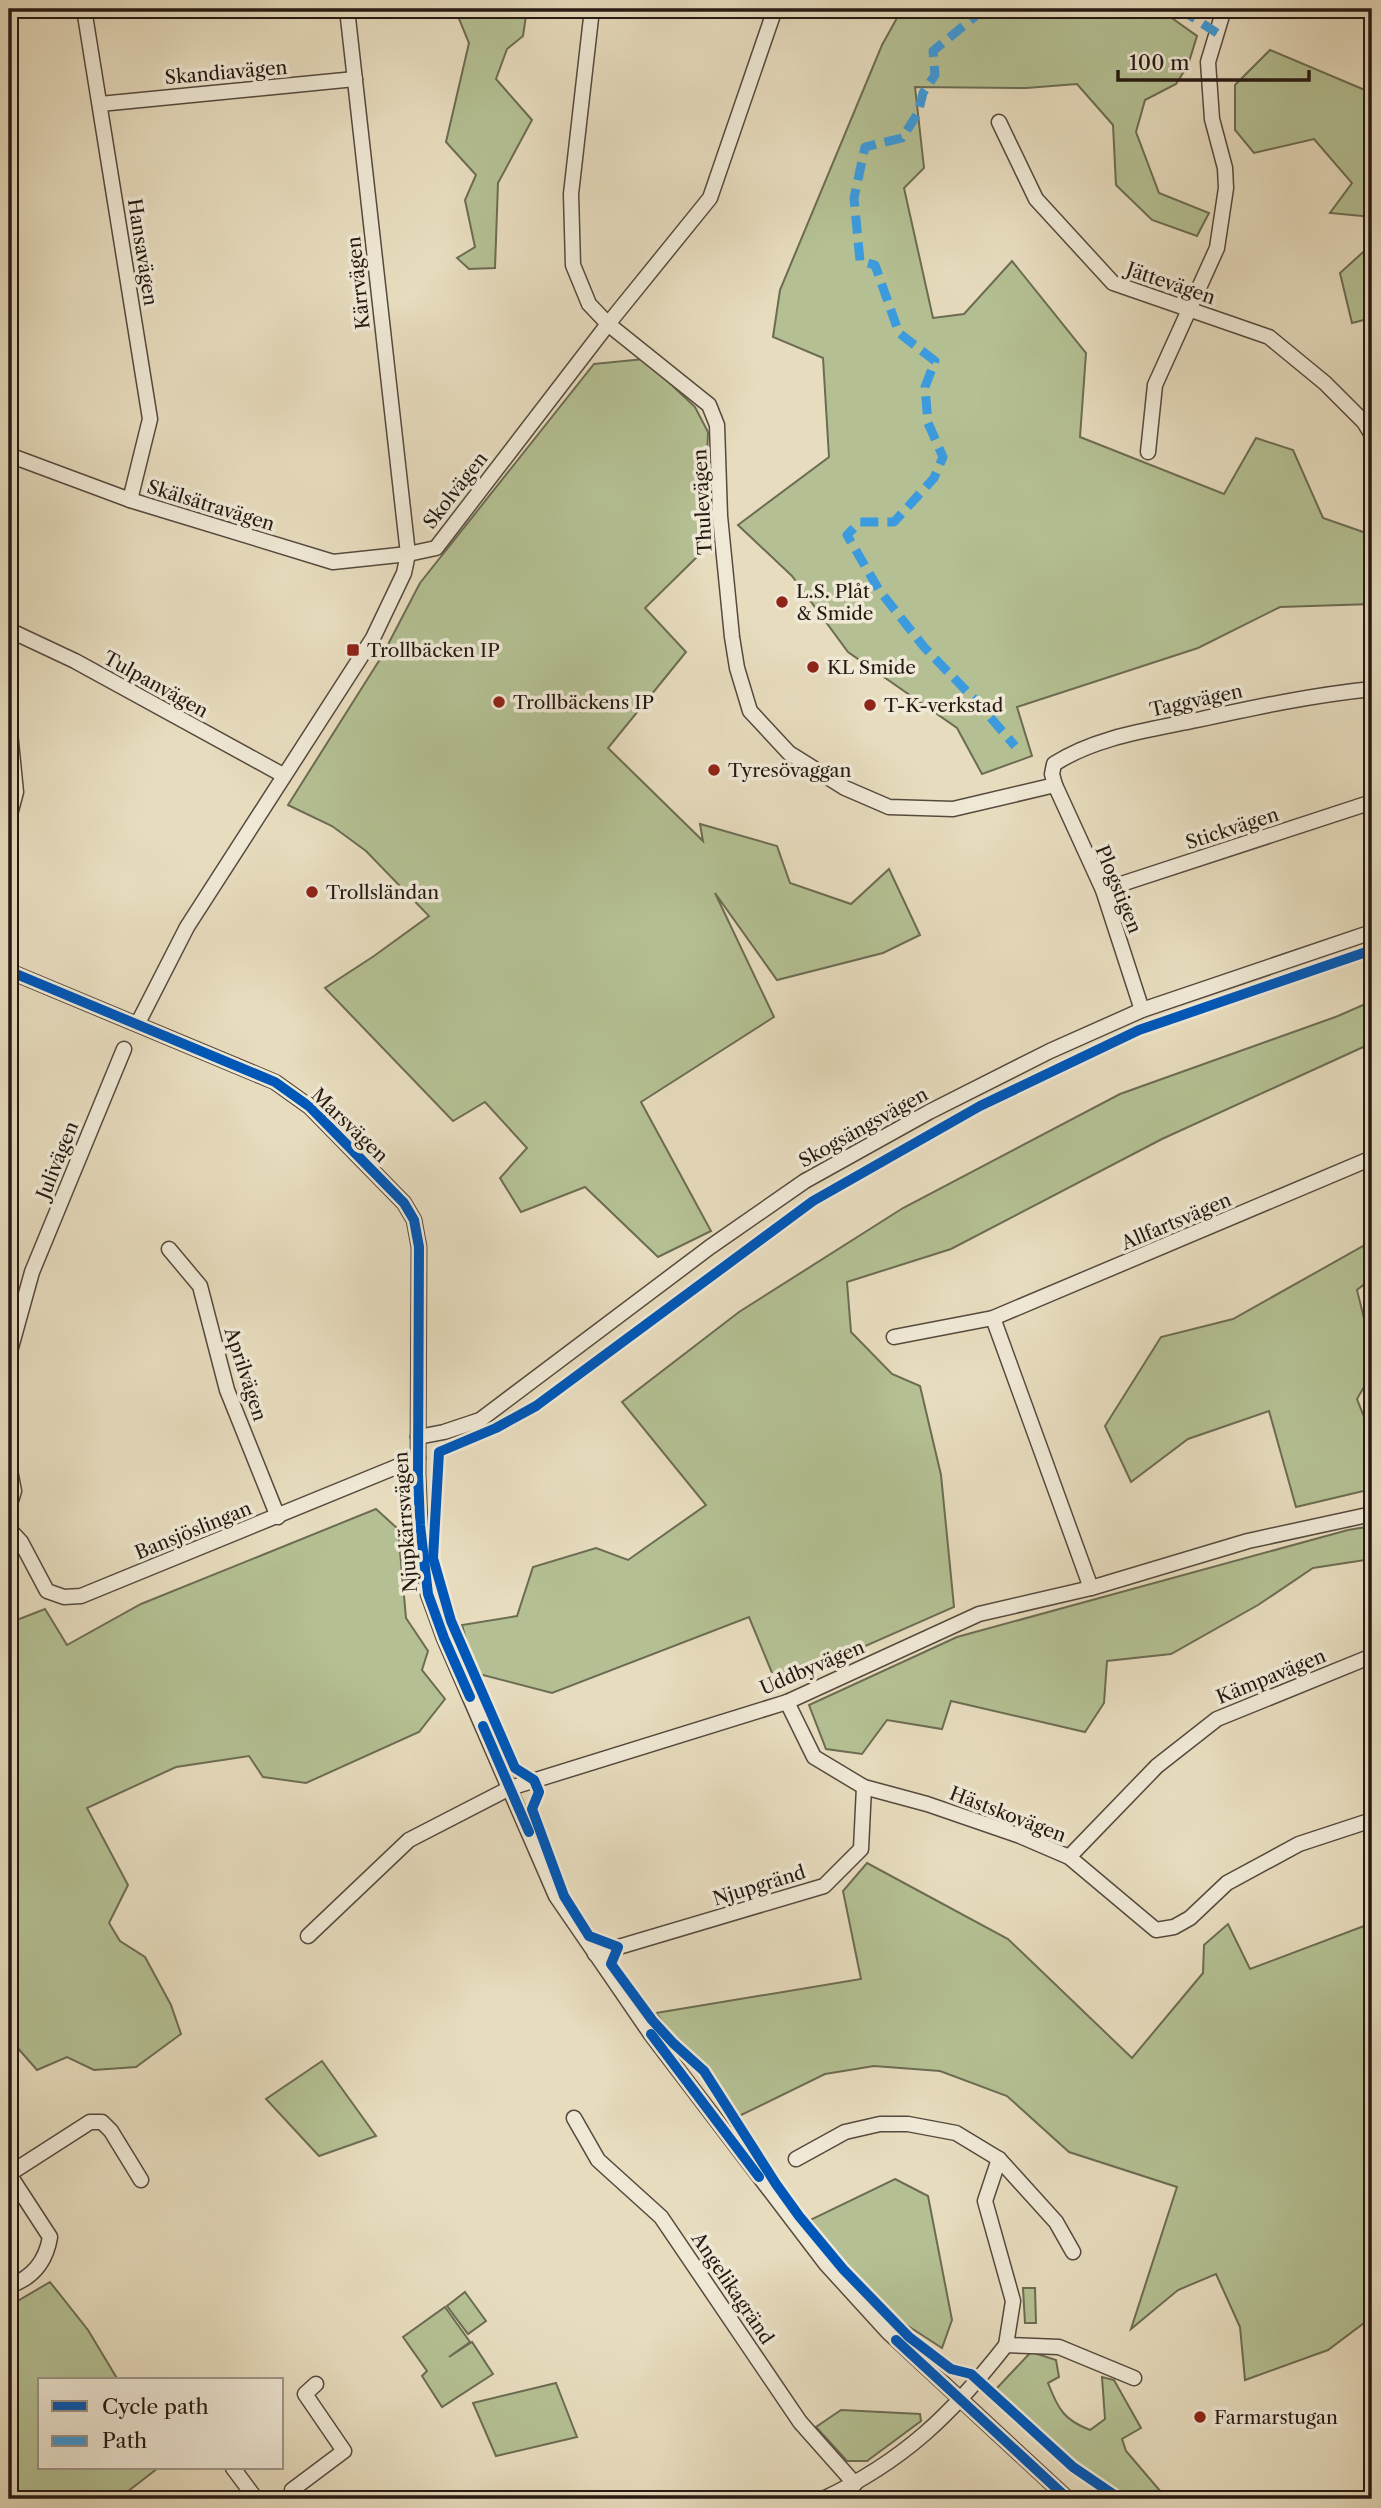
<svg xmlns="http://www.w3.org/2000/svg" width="1381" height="2508" viewBox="0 0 1381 2508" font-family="'Libre Caslon Text',serif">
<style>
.green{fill:#b4c093;stroke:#6c6c53;stroke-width:2}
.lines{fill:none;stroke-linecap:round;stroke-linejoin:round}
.minor-casing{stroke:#564a3e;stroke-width:17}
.minor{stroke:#efe8d5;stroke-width:14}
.quiet{stroke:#3c9bde;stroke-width:9;stroke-dasharray:18 9;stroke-linecap:butt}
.cycleway-casing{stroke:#efe8d5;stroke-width:15}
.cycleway{stroke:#0057b8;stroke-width:10}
.poi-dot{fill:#8f2418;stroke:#efe8d5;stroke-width:2.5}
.labels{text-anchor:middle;stroke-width:7;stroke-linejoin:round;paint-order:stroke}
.street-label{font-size:19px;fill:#251913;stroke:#efe8d5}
.poi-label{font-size:19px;fill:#251913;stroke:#efe8d5;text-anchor:start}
</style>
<rect width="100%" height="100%" fill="#e7dcbe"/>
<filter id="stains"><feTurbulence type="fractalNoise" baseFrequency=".00286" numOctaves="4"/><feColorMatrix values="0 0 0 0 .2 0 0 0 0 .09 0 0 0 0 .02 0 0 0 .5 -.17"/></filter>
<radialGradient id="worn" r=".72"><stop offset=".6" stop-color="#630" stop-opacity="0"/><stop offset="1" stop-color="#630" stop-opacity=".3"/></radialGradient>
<g class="green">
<path d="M455,9H527L523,36L507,49L496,79L532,120L498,183L495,268L469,269L457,258L475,247L465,200L476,175L446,142L469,43Z"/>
<path d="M902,9H1162V11L1197,36L1188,65L1176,84L1145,100L1136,132L1159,193L1209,213L1197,236L1152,220L1116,185L1113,125L1077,84L1026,88L915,87L924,168L904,188L933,318L964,314L1012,261L1086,353L1080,437L1224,494L1256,438L1293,450L1323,518L1372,535V604L1280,607L1198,648L1017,707L1032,756L982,774L957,728L848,652L792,576L738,525L829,457L823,358L773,337L780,290L882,45Z"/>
<path d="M1270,50L1372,93V217L1330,213L1352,183L1314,139L1254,153L1235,130V85Z"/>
<path d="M1372,244V318L1352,323L1340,273Z"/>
<path d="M644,359L695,407L708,432L703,551L645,608L686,652L608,748L703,841L700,824L777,846L790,883L851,904L889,869L920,935L883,953L777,980L715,893L774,1017L641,1102L711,1231L658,1257L585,1187L521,1212L500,1178L527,1148L485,1102L453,1121L325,988L374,956L429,916L366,851L332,826L288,805L382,656L420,583L594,364Z"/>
<path d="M1372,1001V1043L1162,1139L951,1249L847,1282L851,1332L892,1374L920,1386L941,1475L954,1607L777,1685L749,1617L552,1693L475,1673L462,1625L517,1616L533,1567L596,1548L628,1560L706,1505L622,1402L739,1312L903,1208L1120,1094L1338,1016Z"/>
<path d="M1372,1241V1278L1357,1290L1372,1351V1373L1357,1399L1372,1437V1489L1296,1507L1269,1411L1188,1439L1131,1482L1105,1426L1161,1337L1233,1319Z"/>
<path d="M376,1509L398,1529L406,1618L428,1651L422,1670L445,1699L419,1732L306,1783L263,1777L249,1756L176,1767L87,1808L128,1885L109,1923L120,1941L145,1957L171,2005L181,2034L136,2067L94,2070L67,2057L37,2070L9,2038V1623L45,1609L67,1645L141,1604Z"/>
<path d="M1372,1526V1559L1313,1568L1258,1605L1171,1654L1107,1661L1104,1703L1085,1732L951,1701L942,1729L887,1720L862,1754L826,1749L809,1705L957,1637L1348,1530Z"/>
<path d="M867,1863L1008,1939L1132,2058L1203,1973L1204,1945L1228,1924L1250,1969L1372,1923V2317L1328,2350L1245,2380L1240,2327L1216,2274L1178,2290L1131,2329L1177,2187L1069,2152L1007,2096L940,2071L874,2066L825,2074L735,2118L656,2013L861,1979L843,1891Z"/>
<path d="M322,2061L376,2136L319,2156L266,2099Z"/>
<path d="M895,2179L928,2196L952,2320L942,2348L905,2324L836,2256L808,2221Z"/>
<path d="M50,2282L88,2330L118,2380H40V2468H158L118,2499H9V2306Z"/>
<path d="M1023,2288H1035L1036,2323H1025Z"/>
<path d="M465,2292L486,2321L468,2334L447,2306Z"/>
<path d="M445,2307L470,2342L449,2357L472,2342L493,2374L442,2407L422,2376L427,2371L403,2337Z"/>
<path d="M1031,2352L1056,2360L1059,2377L1048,2383C1058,2409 1064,2420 1090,2430L1105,2419L1102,2377L1114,2380L1141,2428L1122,2439L1126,2451L1167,2499H1126L1070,2462L996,2389Z"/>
<path d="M556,2383L577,2437L496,2456L473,2403Z"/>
<path d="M841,2410L920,2414L921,2421L867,2461H847L816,2427Z"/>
</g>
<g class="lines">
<defs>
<g id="minor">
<path d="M84,9L150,419L130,500"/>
<path d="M592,9L571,194L573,265L589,304L608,324L709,405L717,425L720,516L732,637L737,668L750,711L789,753L845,788L889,807L953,809L1055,785"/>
<path d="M100,104L355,79"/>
<path d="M999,122L1036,199L1113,283L1269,337L1325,383L1364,422L1372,435"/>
<path d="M1148,452L1155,385L1217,248L1226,188L1225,168L1212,119L1208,62L1224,9"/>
<path d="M9,455L130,500L333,562L408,554L436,548L608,324L710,198L775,9"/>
<path d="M9,630L75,661L283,775"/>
<path d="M9,722L16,792L9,818"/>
<path d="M1103,890L1372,802"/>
<path d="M9,971L275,1082L310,1107L404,1203L414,1220L419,1247L418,1474L420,1525L428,1594L444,1638L556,1896L650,2033L826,2264L888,2332L1068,2499"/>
<path d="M1142,1010L1103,890L1055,785L1052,774L1054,764C1096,737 1149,730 1197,720C1256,707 1313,695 1372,689"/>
<path d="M138,1023L187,927L373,638L404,573L408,554L347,9"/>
<path d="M169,1249L200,1286L227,1390L278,1517"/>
<path d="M993,1318L1091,1588"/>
<path d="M894,1337L993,1318L1372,1158"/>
<path d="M9,1355L32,1272L124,1049"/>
<path d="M418,1437L444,1432L480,1420L710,1247L805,1181L929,1112L1050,1051L1142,1010L1372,932"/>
<path d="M9,1465L14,1491L9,1507"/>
<path d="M9,1529L21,1542L47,1591L64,1597L81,1596L418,1458"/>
<path d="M787,1702L814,1757L864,1787L927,1804L1020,1836L1069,1857L1156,1930L1174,1927L1190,1918L1227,1883L1299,1844L1372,1820"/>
<path d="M1069,1857L1157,1766L1217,1719L1372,1656"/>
<path d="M308,1936L409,1840L510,1788L787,1702L979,1614L1091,1588L1248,1541L1372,1514"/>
<path d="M595,1954L824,1886L861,1849L864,1787"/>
<path d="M574,2118L598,2160L661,2217L800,2422L855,2484"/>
<path d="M796,2159L845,2132L880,2124H908L956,2133L999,2159L1056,2222L1073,2252"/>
<path d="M999,2159L985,2201L1013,2301L1006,2345"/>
<path d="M9,2174L90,2122H102L111,2131L141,2180"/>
<path d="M9,2286C33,2278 46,2261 50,2237L9,2174"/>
<path d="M233,2468L256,2499"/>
<path d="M299,2499L292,2490L344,2451L305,2394L316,2384"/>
<path d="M823,2499C904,2461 952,2414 1006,2345L1059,2347L1134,2378"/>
</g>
</defs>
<use href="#minor" class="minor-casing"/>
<use href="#minor" class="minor"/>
<g class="quiet">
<path d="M984,9L933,51L935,75L923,93L918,113L902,138L865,147L854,198L860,261L875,265L899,333L935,361L925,387L928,423L943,457L934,478L894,522H860L847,535L879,590L924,647L978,703L1015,746"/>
<path d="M1180,9L1217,33"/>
</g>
<defs>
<g id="cycleway">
<path d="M9,971L275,1082L310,1107L404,1203L414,1220L419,1247L418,1474L420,1525L428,1594L444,1638L470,1697"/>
<path d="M483,1726L529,1832"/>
<path d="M651,2034L759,2177"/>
<path d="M896,2340L1068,2499"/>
<path d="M1120,2499L1073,2467L971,2374L951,2369L909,2337L843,2269L799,2216L776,2184L704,2071L673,2043L652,2020L611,1964L618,1947L589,1936L564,1896L532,1809L539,1792L534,1780L515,1768L451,1621L433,1558L439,1452L496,1428L536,1406L813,1201L980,1106L1139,1030L1372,950"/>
</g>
</defs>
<use href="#cycleway" class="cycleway-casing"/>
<use href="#cycleway" class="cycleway"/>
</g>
<g class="poi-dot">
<circle cx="782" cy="602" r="7"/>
<rect x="346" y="643" width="14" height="14" rx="3.5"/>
<circle cx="813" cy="667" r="7"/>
<circle cx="499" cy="702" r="7"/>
<circle cx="870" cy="705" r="7"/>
<circle cx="714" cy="770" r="7"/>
<circle cx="312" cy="892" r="7"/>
<circle cx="1200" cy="2417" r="7"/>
</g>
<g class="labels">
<g class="street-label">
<text transform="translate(226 72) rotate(-5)" y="7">Skandiavägen</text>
<text transform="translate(143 252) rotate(81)" y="7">Hansavägen</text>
<text transform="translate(358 283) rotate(-96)" y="7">Kärrvägen</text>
<text transform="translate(1171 283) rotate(19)" y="7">Jättevägen</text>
<text transform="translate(455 490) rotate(-52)" y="7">Skolvägen</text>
<text transform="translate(702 502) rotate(-93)" y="7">Thulevägen</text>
<text transform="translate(211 505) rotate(17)" y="7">Skälsätravägen</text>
<text transform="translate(156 684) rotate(29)" y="7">Tulpanvägen</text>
<text transform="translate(1196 700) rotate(-12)" y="7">Taggvägen</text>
<text transform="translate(1232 828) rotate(-18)" y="7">Stickvägen</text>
<text transform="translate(1119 889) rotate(68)" y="7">Plogstigen</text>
<text transform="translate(350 1125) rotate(44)" y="7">Marsvägen</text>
<text transform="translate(863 1127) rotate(-29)" y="7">Skogsängsvägen</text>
<text transform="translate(57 1160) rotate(-68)" y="7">Julivägen</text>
<text transform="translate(1176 1221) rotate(-23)" y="7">Allfartsvägen</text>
<text transform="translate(246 1374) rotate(72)" y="7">Aprilvägen</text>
<text transform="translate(405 1522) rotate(-94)" y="7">Njupkärrsvägen</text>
<text transform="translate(193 1530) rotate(-22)" y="7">Bansjöslingan</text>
<text transform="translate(812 1667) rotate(-23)" y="7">Uddbyvägen</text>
<text transform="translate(1271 1676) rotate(-22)" y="7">Kämpavägen</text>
<text transform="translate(1008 1814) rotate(21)" y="7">Hästskovägen</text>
<text transform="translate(759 1885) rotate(-17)" y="7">Njupgränd</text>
<text transform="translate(733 2288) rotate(56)" y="7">Angelikagränd</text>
</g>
<g class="poi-label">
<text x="796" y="598">L.S. Plåt<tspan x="796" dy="22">&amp; Smide</tspan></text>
<text x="367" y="657">Trollbäcken IP</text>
<text x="827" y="674">KL Smide</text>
<text x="513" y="709">Trollbäckens IP</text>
<text x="884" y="712">T-K-verkstad</text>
<text x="728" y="777">Tyresövaggan</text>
<text x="326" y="899">Trollsländan</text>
<text x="1214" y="2424">Farmarstugan</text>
</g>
</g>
<rect width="1381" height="2508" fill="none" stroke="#e7dcbe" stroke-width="35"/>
<rect x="10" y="10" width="1360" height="2487" fill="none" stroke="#251913" stroke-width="3.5"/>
<rect x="18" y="18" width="1346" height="2473" fill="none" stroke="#251913" stroke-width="2"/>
<rect x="38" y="2378" width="245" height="91" fill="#efe8d5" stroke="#9e9587" stroke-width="2"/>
<rect x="52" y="2401" width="35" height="10" fill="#0057b8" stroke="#9e9587" stroke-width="2"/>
<text x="102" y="2414" font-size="21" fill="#251913">Cycle path</text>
<rect x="52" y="2436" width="35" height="10" fill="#3c9bde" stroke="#9e9587" stroke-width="2"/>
<text x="102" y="2448" font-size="21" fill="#251913">Path</text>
<path d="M1118 70v10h191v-10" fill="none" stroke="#251913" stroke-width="3.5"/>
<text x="1129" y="70" font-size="21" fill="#251913" stroke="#efe8d5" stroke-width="5" paint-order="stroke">100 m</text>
<rect width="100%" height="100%" filter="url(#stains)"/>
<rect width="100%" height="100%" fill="url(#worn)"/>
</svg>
